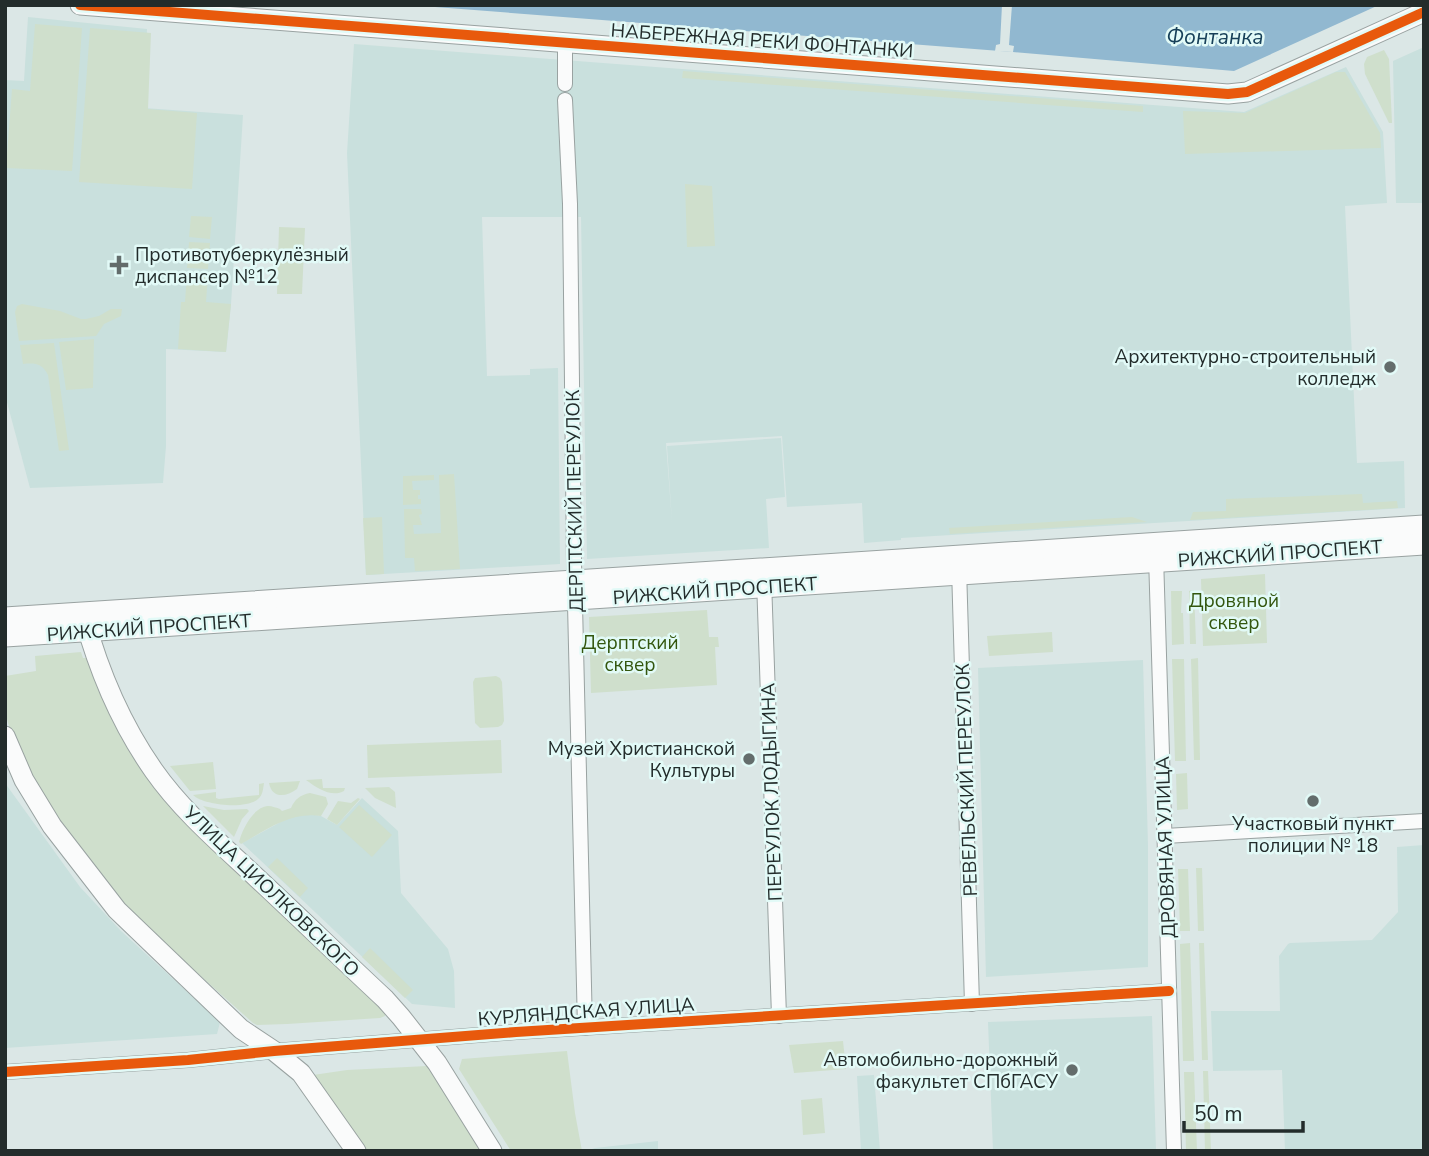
<svg xmlns="http://www.w3.org/2000/svg" width="1429" height="1156" viewBox="0 0 1429 1156" font-family="'Nunito Sans',sans-serif">
<style>
.built{fill:#c9e0dd}
.green{fill:#cfdfcc}
.water{fill:#91b8d0}
.pier{fill:#dbe7e6}
.lines{fill:none;stroke-linecap:round;stroke-linejoin:round}
.minor-casing{stroke:#99a2a1;stroke-width:16}
.tertiary-casing{stroke:#99a2a1;stroke-width:21}
.secondary-casing{stroke:#99a2a1;stroke-width:23}
.minor{stroke:#fafbfb;stroke-width:14}
.tertiary{stroke:#fafbfb;stroke-width:19}
.secondary{stroke:#fafbfb;stroke-width:21}
.cycleway-casing{stroke:#e2faf7;stroke-width:15}
.cycleway{stroke:#e8590c;stroke-width:10}
.poi-dot{fill:#636d6c;stroke:#e2faf7;stroke-width:2.5}
.labels{text-anchor:middle;stroke-width:5;stroke-linejoin:round;paint-order:stroke}
.street-label{font-size:19px;fill:#232c2b;stroke:#e2faf7}
.poi-label{font-size:19px;fill:#232c2b;stroke:#e2faf7;text-anchor:end}
.park-label{font-size:19px;fill:#33560e;stroke:#e2faf7}
.water-label{font-size:21px;font-style:italic;fill:#174059;stroke:#e2faf7}
</style>
<rect width="100%" height="100%" fill="#dbe7e6"/>
<g class="built">
<path d="M28,17L147,29L144,108L243,115L231,304L226,352L166,349V446L163,483L30,488L5,395V80L24,81Z"/>
<path d="M354,44L1244,112L1346,67L1383,132L1387,203L1345,206L1357,463L1404,461L1405,508L901,538V540L864,543L862,503L787,507L782,436L666,443L672,522L667,446L781,438L785,497L766,499L769,548L587,559L581,217H482L487,376L530,375V369L558,368L560,564L366,575L347,153Z"/>
<path d="M1424,47V203H1396L1393,61Z"/>
<path d="M1143,660L1148,846V967L986,977L978,668Z"/>
<path d="M5,783L80,887L121,931L220,1022L217,1034L5,1048Z"/>
<path d="M362,798L398,831L401,893L448,949L454,971L455,1008L412,1004L242,843L288,818L299,815L310,814L321,816L337,825Z"/>
<path d="M1424,845V1151H1285L1282,1070L1213,1071L1211,1011H1280L1279,956L1288,944L1290,943L1372,940L1398,912L1397,847Z"/>
<path d="M1152,1016L1156,1151H993L988,1022Z"/>
<path d="M874,1075L880,1151H861L857,1076Z"/>
<path d="M658,1141V1151H586L595,1148Z"/>
</g>
<g class="green">
<path d="M35,24L82,28L72,171L6,168L12,89L30,91Z"/>
<path d="M90,28L151,33L148,109L197,113L192,189L79,182Z"/>
<path d="M1384,50L1389,59L1392,123H1389L1365,74L1364,64L1367,57Z"/>
<path d="M683,71L1143,106V112L682,78Z"/>
<path d="M1336,72H1345L1380,133L1381,148L1185,154L1183,111L1245,113Z"/>
<path d="M685,184L712,186L715,246L687,247Z"/>
<path d="M191,216L212,217L210,239L189,237Z"/>
<path d="M279,227L305,228L302,294H277Z"/>
<path d="M189,242L210,243L208,269L187,268Z"/>
<path d="M187,273L208,274L206,302L231,304L226,352L178,349L181,302H185Z"/>
<path d="M22,304L60,311L81,319H86L99,316L111,309H122L121,316L104,324L96,336L19,341L15,312L17,306Z"/>
<path d="M94,339L93,388L66,390L59,342Z"/>
<path d="M54,343L69,450L59,451L48,375C42,363 35,363 23,364L20,345Z"/>
<path d="M454,474L460,569L415,571L414,558H405L404,509H421L422,514L419,515L422,525H413L414,534L441,533L439,475Z"/>
<path d="M434,475V480L412,481L413,490H420V495H418V499H421V504L403,505V476Z"/>
<path d="M1362,494L1363,503L1397,501L1398,508L1190,520L1193,512L1226,511V499Z"/>
<path d="M382,517L384,574L366,575L363,518Z"/>
<path d="M1132,517L1147,522L950,534L949,528Z"/>
<path d="M1265,574L1267,643L1203,646L1201,579Z"/>
<path d="M1194,590L1196,644H1190L1189,591Z"/>
<path d="M1171,591H1182L1181,613H1183L1184,644L1172,645Z"/>
<path d="M707,610L709,637H718L719,647H715L717,685L591,693L589,617Z"/>
<path d="M1052,632L1053,652L989,656L987,636Z"/>
<path d="M81,652L83,658H87L126,745L386,1012L385,1016L380,1018L287,1024L257,1025L253,1023L156,936L124,906L48,808L16,747L8,723L5,711V676L36,671L35,656Z"/>
<path d="M1198,658L1200,760H1194L1191,659Z"/>
<path d="M1172,659H1184L1186,761H1175Z"/>
<path d="M496,676L500,678L502,682L504,721L502,725L498,727L480,728L475,723L473,682L475,678Z"/>
<path d="M501,740L502,773L368,778L367,745Z"/>
<path d="M213,762L216,789L190,791L170,766Z"/>
<path d="M1187,773L1188,809L1177,810L1176,774Z"/>
<path d="M322,779L323,788H345L344,791C332,798 317,788 306,780Z"/>
<path d="M300,781L297,789C286,797 272,799 269,783Z"/>
<path d="M264,783C263,789 263,795 258,799C246,810 203,805 193,795L216,792V798L219,799L259,795V784Z"/>
<path d="M389,787L395,792L396,808L375,798L365,788Z"/>
<path d="M310,793L326,797L328,804L321,816C291,811 266,830 241,844L239,842C242,830 253,807 268,806C272,806 277,808 280,809L282,811L291,808C295,799 300,795 310,793Z"/>
<path d="M358,798L360,799L337,825L327,819L338,801L351,803Z"/>
<path d="M359,805L392,835L372,857L339,827Z"/>
<path d="M203,806L224,810L247,809L249,811L242,819L234,837Z"/>
<path d="M277,858L308,888L300,897L268,867Z"/>
<path d="M1196,868H1202L1204,931H1198Z"/>
<path d="M1178,869H1188L1190,931H1180Z"/>
<path d="M1190,943L1194,1061H1183L1180,944Z"/>
<path d="M1199,943H1204L1208,1060H1202Z"/>
<path d="M370,948L413,990L405,998L362,957Z"/>
<path d="M843,1041L846,1069L794,1073L789,1045Z"/>
<path d="M567,1051L575,1113L582,1151H511L459,1069L462,1059Z"/>
<path d="M427,1066L483,1151H364L313,1075L347,1070Z"/>
<path d="M1203,1071H1208L1211,1151H1205Z"/>
<path d="M1184,1072H1194L1197,1151H1186Z"/>
<path d="M822,1098L825,1133L803,1135L801,1100Z"/>
</g>
<path class="water" d="M409,5H1379L1234,71L1013,52Z"/>
<path class="pier" d="M1002,5H1012L1009,45L1014,46L1013,52L995,51L996,45L1000,44Z"/>
<g class="lines">
<defs>
<g id="minor">
<path d="M565,84V43"/>
<path d="M565,100L570,204L574,562L585,1028"/>
<path d="M1156,556L1174,1151"/>
<path d="M959,568L972,1004"/>
<path d="M764,580L779,1016"/>
<path d="M1165,836L1424,821"/>
<path d="M5,1072L188,1060L274,1051L516,1032L1169,991"/>
</g>
<g id="tertiary">
<path d="M80,5L1228,94L1247,92L1424,12"/>
<path d="M84,617C99,672 121,724 154,771C182,811 222,845 257,878C300,918 342,959 385,999L401,1017L437,1063L492,1151"/>
<path d="M5,736L24,780L52,826L117,910L241,1029L274,1051L301,1073L356,1151"/>
</g>
<g id="secondary">
<path d="M5,618L1424,526"/>
<path d="M5,636L1424,544"/>
</g>
</defs>
<use href="#minor" class="minor-casing"/>
<use href="#tertiary" class="tertiary-casing"/>
<use href="#secondary" class="secondary-casing"/>
<use href="#minor" class="minor"/>
<use href="#tertiary" class="tertiary"/>
<use href="#secondary" class="secondary"/>
<defs>
<g id="cycleway">
<path d="M80,5L1228,94L1247,92L1424,12"/>
<path d="M5,1072L188,1060L274,1051L516,1032L1169,991"/>
</g>
</defs>
<use href="#cycleway" class="cycleway-casing"/>
<use href="#cycleway" class="cycleway"/>
</g>
<g class="poi-dot">
<path d="M115.5 254.5h7v7h7v7h-7v7h-7v-7h-7v-7h7z"/>
<circle cx="1390" cy="367" r="7"/>
<circle cx="749" cy="759" r="7"/>
<circle cx="1313" cy="801" r="7"/>
<circle cx="1072" cy="1070" r="7"/>
</g>
<g class="labels">
<g class="street-label">
<text transform="translate(762 40) rotate(4)" y="7">НАБЕРЕЖНАЯ РЕКИ ФОНТАНКИ</text>
<text transform="translate(574 501) rotate(-91)" y="7">ДЕРПТСКИЙ ПЕРЕУЛОК</text>
<text transform="translate(1280 553) rotate(-4)" y="7">РИЖСКИЙ ПРОСПЕКТ</text>
<text transform="translate(715 590) rotate(-4)" y="7">РИЖСКИЙ ПРОСПЕКТ</text>
<text transform="translate(149 627) rotate(-4)" y="7">РИЖСКИЙ ПРОСПЕКТ</text>
<text transform="translate(966 780) rotate(-92)" y="7">РЕВЕЛЬСКИЙ ПЕРЕУЛОК</text>
<text transform="translate(771 792) rotate(-92)" y="7">ПЕРЕУЛОК ЛОДЫГИНА</text>
<text transform="translate(1165 847) rotate(-92)" y="7">ДРОВЯНАЯ УЛИЦА</text>
<text transform="translate(272 891) rotate(44)" y="7">УЛИЦА ЦИОЛКОВСКОГО</text>
<text transform="translate(586 1011) rotate(-4)" y="7">КУРЛЯНДСКАЯ УЛИЦА</text>
</g>
<g class="poi-label">
<text x="135" y="261" text-anchor="start">Противотуберкулёзный<tspan x="135" dy="22">диспансер №12</tspan></text>
<text x="1376" y="363">Архитектурно-строительный<tspan x="1376" dy="22">колледж</tspan></text>
<text x="735" y="755">Музей Христианской<tspan x="735" dy="22">Культуры</tspan></text>
<text x="1313" y="830" text-anchor="middle">Участковый пункт<tspan x="1313" dy="22">полиции № 18</tspan></text>
<text x="1058" y="1066">Автомобильно-дорожный<tspan x="1058" dy="22">факультет СПбГАСУ</tspan></text>
</g>
<g class="park-label">
<text x="1234" y="607">Дровяной<tspan x="1234" dy="22">сквер</tspan></text>
<text x="630" y="649">Дерптский<tspan x="630" dy="22">сквер</tspan></text>
</g>
<g class="water-label">
<text x="1215" y="44">Фонтанка</text>
</g>
</g>
<rect width="1429" height="1156" fill="none" stroke="#232c2b" stroke-width="14"/>
<path d="M1184 1121v10h119v-10" fill="none" stroke="#232c2b" stroke-width="3.5"/>
<text x="1194" y="1121" font-size="21" fill="#232c2b" stroke="#e2faf7" stroke-width="5" paint-order="stroke">50 m</text>
</svg>
